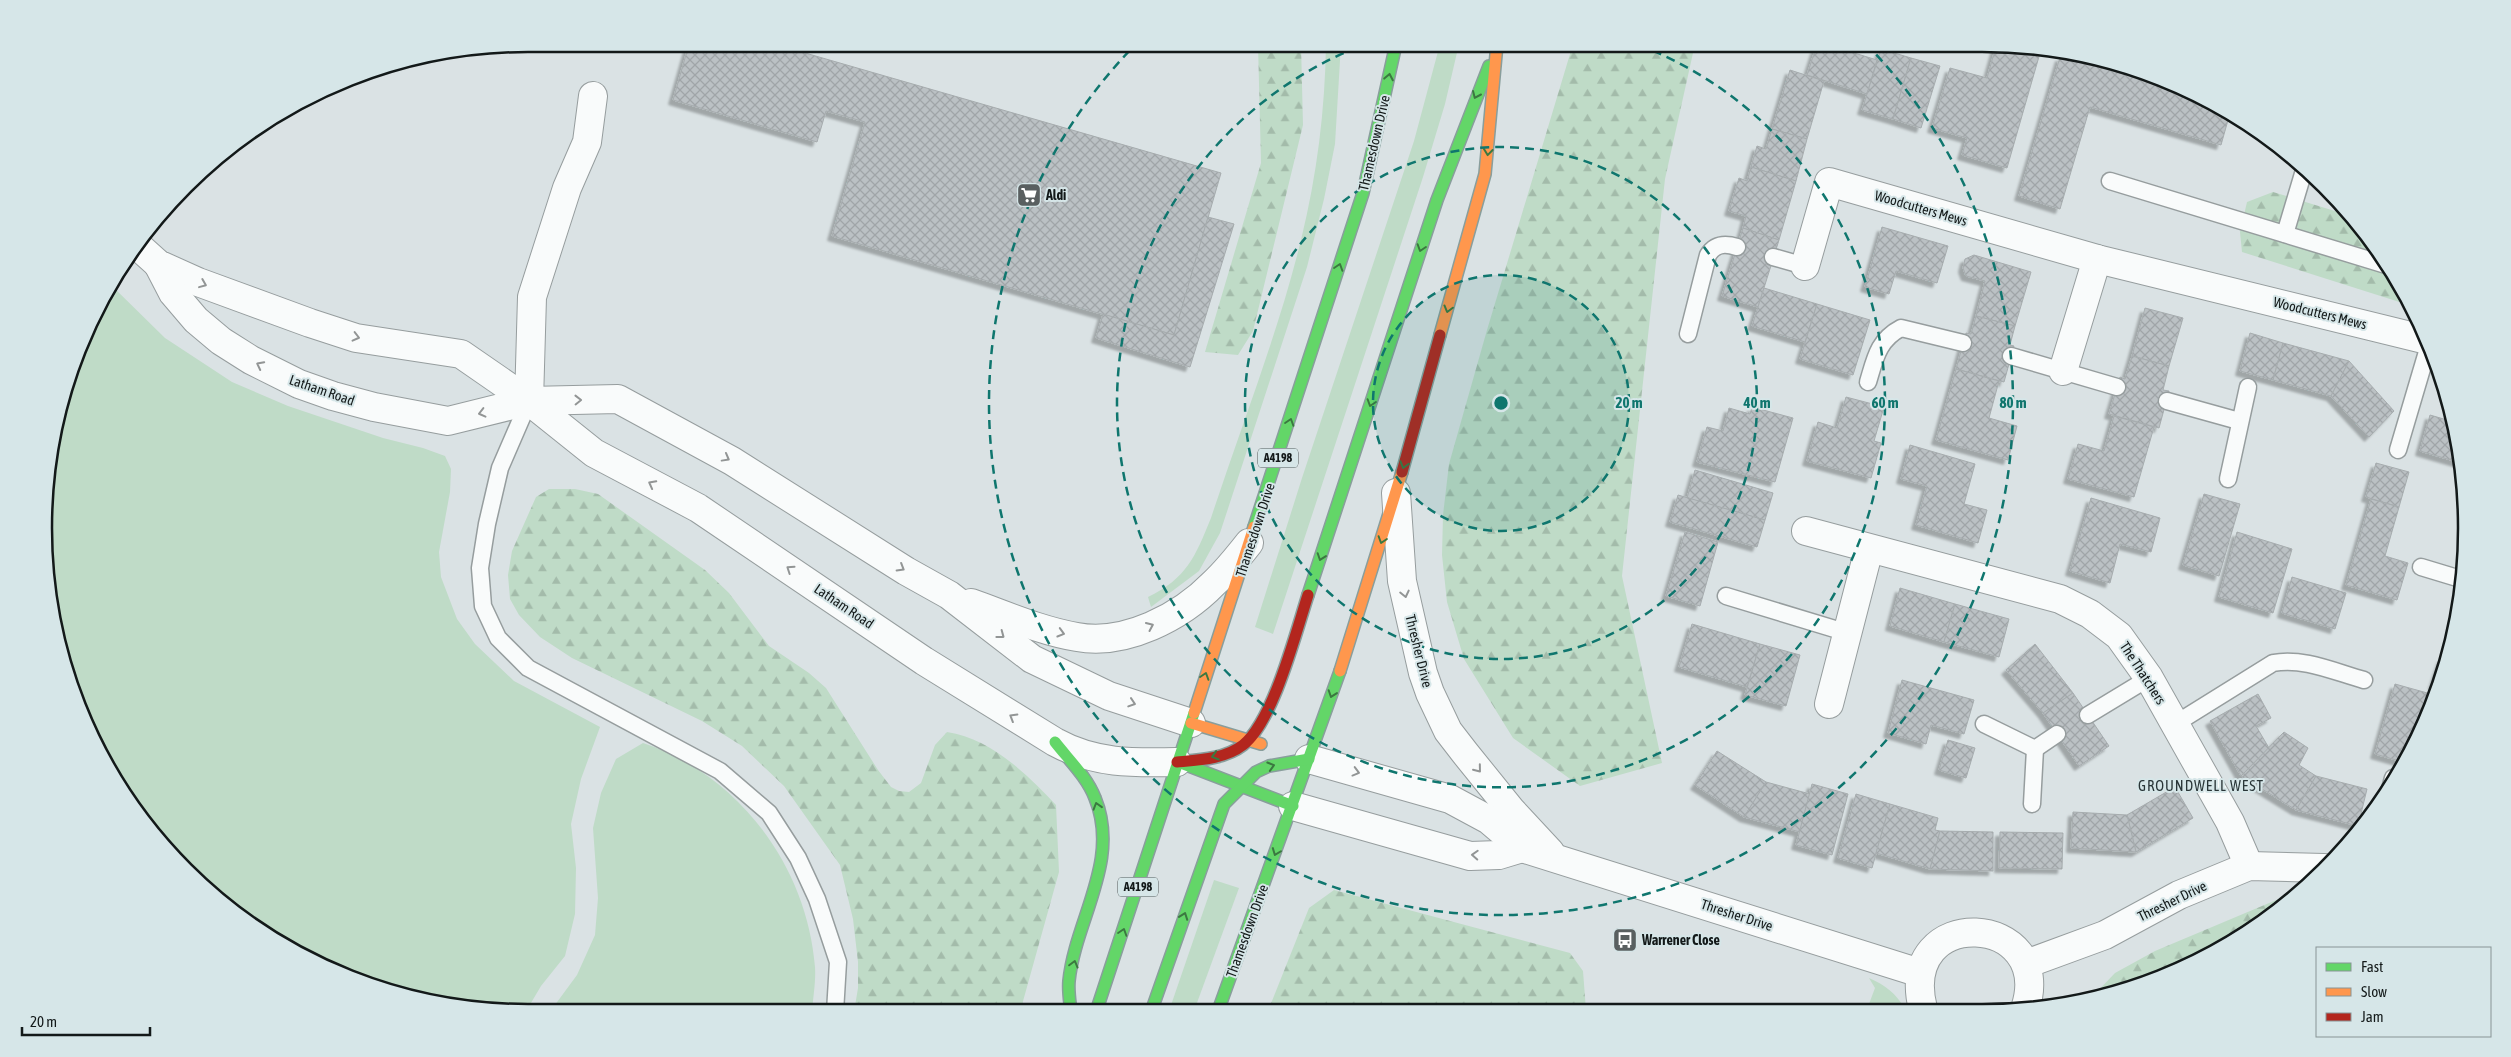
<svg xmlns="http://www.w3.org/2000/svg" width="2511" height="1057" viewBox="0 0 2511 1057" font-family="'Asap Condensed',sans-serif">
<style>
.green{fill:#bfdbc7}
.forest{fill:url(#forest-firs)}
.building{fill:url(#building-cross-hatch);stroke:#a6acae;filter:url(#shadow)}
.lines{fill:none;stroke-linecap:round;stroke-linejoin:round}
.lane-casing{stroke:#969d9e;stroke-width:19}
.street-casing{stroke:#969d9e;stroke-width:30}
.fast-casing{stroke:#899e9c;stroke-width:14}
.slow-casing{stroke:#899e9c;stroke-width:14}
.jam-casing{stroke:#899e9c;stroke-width:14}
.lane{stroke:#f9fbfb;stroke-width:16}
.street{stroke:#f9fbfb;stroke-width:28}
.fast{stroke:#63d668;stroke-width:11}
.slow{stroke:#ff974d;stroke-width:11}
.jam{stroke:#b3261e;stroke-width:11}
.oneway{stroke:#3b7840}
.oneway2{stroke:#929595}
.ring{fill:none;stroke:#0f766e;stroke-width:2.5;stroke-dasharray:9 6}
.labels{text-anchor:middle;stroke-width:4;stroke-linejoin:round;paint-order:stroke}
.shield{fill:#d6e6e8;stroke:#4e5657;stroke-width:1}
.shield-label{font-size:12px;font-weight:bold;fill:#131919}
.street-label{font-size:14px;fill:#131919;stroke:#d6e6e8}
.poi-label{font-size:14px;font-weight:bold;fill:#131919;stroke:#d6e6e8;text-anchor:start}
.neighbourhood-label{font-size:15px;letter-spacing:1px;fill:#293537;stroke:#d6e6e8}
.rim{fill:none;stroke:#131919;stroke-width:2.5}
.centre{fill:#0f766e;stroke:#d6e6e8;stroke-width:2.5}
.ring-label{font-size:15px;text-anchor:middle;font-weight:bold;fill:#0f766e;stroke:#d6e6e8;stroke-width:4;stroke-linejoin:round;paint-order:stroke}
</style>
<defs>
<pattern id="forest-firs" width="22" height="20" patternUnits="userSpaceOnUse" patternTransform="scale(1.25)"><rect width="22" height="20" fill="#bfdbc7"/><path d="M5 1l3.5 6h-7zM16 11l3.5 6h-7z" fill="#a3bbaa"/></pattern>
<pattern id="building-cross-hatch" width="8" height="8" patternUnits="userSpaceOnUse" patternTransform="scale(1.25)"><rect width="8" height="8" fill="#bbc1c4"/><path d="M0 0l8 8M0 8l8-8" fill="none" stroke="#a0a5a8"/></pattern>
<filter id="shadow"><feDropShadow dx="-4.5" dy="4.5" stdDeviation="1" flood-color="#0004"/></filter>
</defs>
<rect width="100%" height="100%" fill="#dae2e4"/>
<g class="green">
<path d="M1326,44H1341L1335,144L1324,199L1307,267L1220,533L1199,571L1151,607L1148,597C1187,578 1195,557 1211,518C1241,426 1278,334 1301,240C1317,175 1325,110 1326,44Z"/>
<path d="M1440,44H1459L1445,104L1423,177L1273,634L1255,627L1302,478L1414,141Z"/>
<path d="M110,284L165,338L232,382L288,406L383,438L423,448L445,456L451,469L450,492L439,552L441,577L457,619L475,644L514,681L600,727L581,779L571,824L576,868L575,914L565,956L541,986L525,1013L373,988L286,948L233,913L125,798L81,714L53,623L44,529L48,465L70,372Z"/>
<path d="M643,743C739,775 807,866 815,967C816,981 813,998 812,1012L549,1013L577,975L595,935L598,898L593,828L601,793L616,759Z"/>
<path d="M1214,880L1239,888L1194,1011H1169Z"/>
<path d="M1869,978C1885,985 1896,993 1905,1009L1853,1010L1842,1005L1856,1008L1869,1004L1875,988Z"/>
</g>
<g class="forest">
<path d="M1258,44H1301L1303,125L1253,331L1238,355L1205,352L1261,163Z"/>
<path d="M1571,44H1695L1665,179L1622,576L1662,763L1580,786L1513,738L1464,659L1447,602L1442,555L1443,515L1449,464L1487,330L1570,54Z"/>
<path d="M2273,192L2351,216L2367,233L2412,306L2242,252L2240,232L2247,202Z"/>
<path d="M549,489H575L598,494L705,570L729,593L769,646L809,673L826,688L878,770L891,787L899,791L909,792L921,783L935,745L947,732C990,738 1027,774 1056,805L1059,872L1020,1012H854L858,988V962L853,919L840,865L784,786L742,746L702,721L572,658L540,637L519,615L510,599L508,575L512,551L536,497Z"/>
<path d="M1334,890L1570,953L1583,971L1586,1010L1268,1011L1309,908Z"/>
<path d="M2295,897L2168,976L2093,996L2115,973L2155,951L2281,898Z"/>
</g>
<g class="building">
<path d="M689,44H774L1221,173L1174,335L832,236L865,122L826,111L817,142L673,100Z"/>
<path d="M1817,44H1825L1877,60L1867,94L1807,75Z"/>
<path d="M1996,46L2040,53L2007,168L1962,155L1967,138L1932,128L1950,68L1987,78Z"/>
<path d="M1881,49L1911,58L1893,119L1862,110Z"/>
<path d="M2060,57L2082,60L2150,80L2152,76L2225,109L2230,113L2221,145L2090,107L2060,209L2019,196Z"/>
<path d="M1911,58L1940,66L1921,128L1893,119Z"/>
<path d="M1790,70L1824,81L1807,139L1772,129Z"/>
<path d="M1772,129L1807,139L1796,181L1751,167L1757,146L1766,149Z"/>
<path d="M1751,167L1796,181L1779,240L1743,228L1746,216L1729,211L1739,178L1747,181Z"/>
<path d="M1208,217L1234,224L1190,367L1096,338L1103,314L1174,335Z"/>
<path d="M1882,227L1948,246L1937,283L1896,271L1889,294L1865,287Z"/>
<path d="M1743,228L1779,240L1758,307L1722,296Z"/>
<path d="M1974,255L2031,272L2015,326L1976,316L1985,281L1966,276L1963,268L1965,259Z"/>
<path d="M1764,288L1817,304L1805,342L1752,326Z"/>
<path d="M1817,304L1870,320L1853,375L1800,359Z"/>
<path d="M2145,308L2183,318L2169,366L2132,356Z"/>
<path d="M1976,316L2015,326L2010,345L2014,346L2004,382L1956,369L1966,333L1971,334Z"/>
<path d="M2250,333L2283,343L2273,380L2240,371Z"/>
<path d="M2283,343L2349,361L2331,396L2273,380Z"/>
<path d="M2132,356L2169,366L2163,390L2169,391L2159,428L2109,414L2120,377L2125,379Z"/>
<path d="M2349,361L2394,411L2369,437L2331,396Z"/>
<path d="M1956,369L1999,381L1989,418L2017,426L2008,460L1936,440Z"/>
<path d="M1846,397L1884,407L1874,441L1881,443L1871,478L1807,461L1818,422L1837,428Z"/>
<path d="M1752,407L1793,418L1775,482L1697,462L1707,427L1723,431L1729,408L1750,414Z"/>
<path d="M2430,415L2454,422L2461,463L2420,451Z"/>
<path d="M2114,416L2154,427L2134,497L2068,479L2078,444L2104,451Z"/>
<path d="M1910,445L1975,464L1964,504L1987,510L1978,543L1916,525L1927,486L1901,479Z"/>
<path d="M2376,463L2409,472L2399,507L2366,497Z"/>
<path d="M1695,470L1773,493L1765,520L1687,498Z"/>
<path d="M2204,494L2240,504L2219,576L2183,565Z"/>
<path d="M1678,495L1765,520L1757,547L1670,522Z"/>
<path d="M2091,498L2160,518L2151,552L2120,544L2110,583L2070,571Z"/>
<path d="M2371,499L2399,507L2385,556L2408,563L2397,600L2346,585Z"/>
<path d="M1685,532L1718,542L1700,606L1666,596Z"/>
<path d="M2237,532L2292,549L2273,613L2219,597Z"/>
<path d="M2292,577L2346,593L2335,629L2282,613Z"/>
<path d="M1900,588L1955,604L1944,642L1890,626Z"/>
<path d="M1955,604L2009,619L1999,657L1944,642Z"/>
<path d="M1692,624L1760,644L1747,687L1679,667Z"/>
<path d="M1760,644L1800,655L1786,706L1745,695Z"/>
<path d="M2035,644L2073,693L2043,713L2006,670Z"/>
<path d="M2442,658L2447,660L2440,687L2433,685Z"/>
<path d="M1902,680L1974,700L1964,734L1931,725L1926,744L1888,733Z"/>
<path d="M2395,684L2431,694L2423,723L2403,762L2375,754Z"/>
<path d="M2073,693L2109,746L2079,766L2043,713Z"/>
<path d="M2258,694L2271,718L2256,726L2269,748L2241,776L2210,721Z"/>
<path d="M2284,732L2308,748L2299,765L2316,776L2296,810L2241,776Z"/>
<path d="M1948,740L1975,748L1966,778L1939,770Z"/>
<path d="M1717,751L1766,782L1744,817L1695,785Z"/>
<path d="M2316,776L2367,789L2358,826L2296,810Z"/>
<path d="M1766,782L1810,794L1800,832L1744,817Z"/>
<path d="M1812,784L1848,794L1832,855L1796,845Z"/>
<path d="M2175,787L2193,818L2136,852L2127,815Z"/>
<path d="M1856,794L1890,804L1872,868L1838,858Z"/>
<path d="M1890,804L1938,818L1935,830L1940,831L1930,869L1876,853Z"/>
<path d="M2073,812L2127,815L2136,852L2071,848Z"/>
<path d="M1940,831L1993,832V871L1930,869Z"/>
<path d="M2000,832L2063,833L2062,869L1999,868Z"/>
</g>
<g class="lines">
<defs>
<g id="lane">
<path d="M2110,181L2386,265"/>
<path d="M2285,234L2305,167"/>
<path d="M1773,257L1805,266"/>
<path d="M1688,334L1708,255C1715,244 1724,243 1737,247"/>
<path d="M2011,356L2117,387"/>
<path d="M1868,382C1875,359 1878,340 1901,328L1963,343"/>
<path d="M529,401L500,468L487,524L480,568L483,606L498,638L528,668L720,771L769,813L798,858L817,899L838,962L835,1012"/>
<path d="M2167,401L2239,421"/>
<path d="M2398,450L2429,345"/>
<path d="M2228,479L2248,387"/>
<path d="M2421,567L2464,580"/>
<path d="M1726,596L1848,633"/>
<path d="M2088,715L2149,678"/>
<path d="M1984,724L2035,749L2057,734"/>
<path d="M2175,724L2273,663C2303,657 2335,672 2364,680"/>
<path d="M2390,789L2393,778"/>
<path d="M2032,804L2035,749"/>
</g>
<g id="street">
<path d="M138,246L158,264L198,282L310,323L356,338L461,354L529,401L594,453L698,508L924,661L1055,742C1095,764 1133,763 1177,762"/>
<path d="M158,264L173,293L196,320L221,341L251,360L299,384L333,396L374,407L448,421L529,401L618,399L732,461L906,571L949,595L1032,659L1109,696L1191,723"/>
<path d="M1805,266L1829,182L2097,259L2427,340"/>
<path d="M2063,371L2097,259"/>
<path d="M529,401L532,297L567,188L587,142L593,96"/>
<path d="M1396,493L1402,581L1423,673L1430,693L1448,731L1465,753L1511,810L1550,852"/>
<path d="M1806,531L2060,599L2090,614L2119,636L2149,678L2230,822L2249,866"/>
<path d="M971,603C1005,615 1041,631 1077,637C1125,646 1181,617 1214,583C1227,571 1238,557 1249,543"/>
<path d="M1829,704L1869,549"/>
<path d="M1309,759L1450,799L1489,820L1522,848L1920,973"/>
<path d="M1293,806L1470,856L1499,855L1522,848"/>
<path d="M2026,964L2105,935L2179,895L2249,866L2324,868"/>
<path d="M1923,1009C1896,902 2057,912 2025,1009"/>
</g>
<g id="fast">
<path d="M1254,527L1363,193L1396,44"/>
<path d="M1308,595L1437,200L1489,66"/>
<path d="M1055,742C1069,760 1087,777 1095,798C1121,861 1075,920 1069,981C1068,992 1070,1002 1071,1012"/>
<path d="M1181,763L1293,806"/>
<path d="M1218,1011L1340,671"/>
<path d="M1096,1012L1194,713"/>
<path d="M1151,1012L1224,804L1256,772L1269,766L1309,759"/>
</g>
<g id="slow">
<path d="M1440,335L1485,174L1497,44"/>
<path d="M1340,671L1402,472"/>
<path d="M1194,713L1254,527"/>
<path d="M1191,723L1261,744"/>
</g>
<g id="jam">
<path d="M1402,472L1440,335"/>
<path d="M1177,762C1199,760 1225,759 1243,745C1273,722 1296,632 1308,595"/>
</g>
</defs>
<use href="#lane" class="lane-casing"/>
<use href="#street" class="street-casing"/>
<use href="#fast" class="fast-casing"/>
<use href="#slow" class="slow-casing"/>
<use href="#jam" class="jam-casing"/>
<use href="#lane" class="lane"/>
<use href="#street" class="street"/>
<use href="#fast" class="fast"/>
<use href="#slow" class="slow"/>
<use href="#jam" class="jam"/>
</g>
<defs><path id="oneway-chevron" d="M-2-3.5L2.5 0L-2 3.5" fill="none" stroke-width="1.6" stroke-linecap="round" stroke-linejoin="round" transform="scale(1.25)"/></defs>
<g class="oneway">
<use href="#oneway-chevron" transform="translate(1389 77) rotate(-79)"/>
<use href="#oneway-chevron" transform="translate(1476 95) rotate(114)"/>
<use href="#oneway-chevron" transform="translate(1488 152) rotate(97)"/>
<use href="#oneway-chevron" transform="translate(1421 248) rotate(108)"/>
<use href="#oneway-chevron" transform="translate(1339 267) rotate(-72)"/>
<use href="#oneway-chevron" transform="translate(1448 309) rotate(105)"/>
<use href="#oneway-chevron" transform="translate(1371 403) rotate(108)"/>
<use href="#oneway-chevron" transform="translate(1290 422) rotate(-72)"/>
<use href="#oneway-chevron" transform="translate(1404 465) rotate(106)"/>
<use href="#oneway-chevron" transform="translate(1382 540) rotate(108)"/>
<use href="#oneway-chevron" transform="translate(1321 557) rotate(109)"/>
<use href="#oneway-chevron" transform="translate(1205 676) rotate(-72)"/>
<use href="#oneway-chevron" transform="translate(1332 694) rotate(109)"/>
<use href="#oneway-chevron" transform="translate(1215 756) rotate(163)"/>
<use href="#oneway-chevron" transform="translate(1271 766) rotate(-17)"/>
<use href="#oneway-chevron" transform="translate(1097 806) rotate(-107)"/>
<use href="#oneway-chevron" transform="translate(1276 852) rotate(111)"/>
<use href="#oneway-chevron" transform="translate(1184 916) rotate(-70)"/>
<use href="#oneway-chevron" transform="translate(1123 932) rotate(-72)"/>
<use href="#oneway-chevron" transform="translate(1074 964) rotate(-75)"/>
</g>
<g class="oneway2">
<use href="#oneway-chevron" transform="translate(203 284) rotate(22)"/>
<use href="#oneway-chevron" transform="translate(356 337) rotate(14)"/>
<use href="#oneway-chevron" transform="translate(260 365) rotate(-153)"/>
<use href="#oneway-chevron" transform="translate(578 400) rotate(-1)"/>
<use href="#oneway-chevron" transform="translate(482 413) rotate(166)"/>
<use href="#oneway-chevron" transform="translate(726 458) rotate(29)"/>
<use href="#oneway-chevron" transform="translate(652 484) rotate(-152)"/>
<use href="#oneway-chevron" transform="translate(901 568) rotate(31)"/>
<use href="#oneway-chevron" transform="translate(790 569) rotate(-146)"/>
<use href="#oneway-chevron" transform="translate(1405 594) rotate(77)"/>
<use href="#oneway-chevron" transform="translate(1150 626) rotate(-24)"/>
<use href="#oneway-chevron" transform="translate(1061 633) rotate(16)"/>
<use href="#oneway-chevron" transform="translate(1001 635) rotate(37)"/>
<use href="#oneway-chevron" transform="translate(1132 703) rotate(18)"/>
<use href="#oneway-chevron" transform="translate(1013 717) rotate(-149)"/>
<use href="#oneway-chevron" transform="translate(1478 769) rotate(51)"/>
<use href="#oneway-chevron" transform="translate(1356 772) rotate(15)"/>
<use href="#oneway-chevron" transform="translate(1475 855) rotate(-177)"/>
</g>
<circle cx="1501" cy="403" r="128" fill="#0f766e" fill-opacity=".12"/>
<g class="ring">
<circle cx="1501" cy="403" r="128"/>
<circle cx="1501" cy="403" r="256"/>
<path d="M1639 45A384 384 0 1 1 1363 45"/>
<path d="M1866 44A512 512 0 1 1 1136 44"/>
</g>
<defs>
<symbol id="supermarket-square" viewBox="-11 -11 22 22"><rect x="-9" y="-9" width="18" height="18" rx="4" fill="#595f60" stroke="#d6e6e8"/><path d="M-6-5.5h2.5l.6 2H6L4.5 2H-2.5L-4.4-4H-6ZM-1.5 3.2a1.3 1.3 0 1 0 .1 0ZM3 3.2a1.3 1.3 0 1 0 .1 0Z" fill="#fff"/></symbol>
<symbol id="bus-square" viewBox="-11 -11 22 22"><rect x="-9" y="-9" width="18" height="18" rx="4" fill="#595f60" stroke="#d6e6e8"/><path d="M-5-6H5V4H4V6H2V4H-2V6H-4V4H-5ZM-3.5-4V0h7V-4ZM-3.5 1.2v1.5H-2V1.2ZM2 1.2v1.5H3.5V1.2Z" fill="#fff"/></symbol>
</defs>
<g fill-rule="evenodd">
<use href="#supermarket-square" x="1015" y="181" width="28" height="28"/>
<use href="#bus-square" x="1611" y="926" width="28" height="28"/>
</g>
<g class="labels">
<g class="shield">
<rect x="1258" y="448.5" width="40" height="19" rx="4"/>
<rect x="1118" y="877.5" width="40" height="19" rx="4"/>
</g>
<g class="shield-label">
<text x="1278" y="462">A4198</text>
<text x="1138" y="891">A4198</text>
</g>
<g class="street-label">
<text transform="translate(1374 143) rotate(-77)" y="5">Thamesdown Drive</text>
<text transform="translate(1921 208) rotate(16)" y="5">Woodcutters Mews</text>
<text transform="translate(2320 313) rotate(14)" y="5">Woodcutters Mews</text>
<text transform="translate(322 390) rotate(19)" y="5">Latham Road</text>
<text transform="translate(1255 530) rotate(-72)" y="5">Thamesdown Drive</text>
<text transform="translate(844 606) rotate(34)" y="5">Latham Road</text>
<text transform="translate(1419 651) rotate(76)" y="5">Thresher Drive</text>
<text transform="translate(2143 673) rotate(57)" y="5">The Thatchers</text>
<text transform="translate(2172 901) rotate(-26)" y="5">Thresher Drive</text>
<text transform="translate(1737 915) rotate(18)" y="5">Thresher Drive</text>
<text transform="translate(1247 931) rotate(-70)" y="5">Thamesdown Drive</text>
</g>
<g class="poi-label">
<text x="1046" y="200">Aldi</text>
<text x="1642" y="945">Warrener Close</text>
</g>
<g class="neighbourhood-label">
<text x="2201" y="791">GROUNDWELL WEST</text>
</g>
</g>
<path d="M0 0H2511V1057H0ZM528 52H1982A476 476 0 0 1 2458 528V528A476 476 0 0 1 1982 1004H528A476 476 0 0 1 52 528V528A476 476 0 0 1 528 52Z" fill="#d6e6e8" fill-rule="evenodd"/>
<path class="rim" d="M528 52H1982A476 476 0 0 1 2458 528V528A476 476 0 0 1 1982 1004H528A476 476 0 0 1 52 528V528A476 476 0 0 1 528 52Z"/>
<circle cx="1501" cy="403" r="8" class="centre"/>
<g class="ring-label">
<text x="1629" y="408">20 m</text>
<text x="1757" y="408">40 m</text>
<text x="1885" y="408">60 m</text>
<text x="2013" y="408">80 m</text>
</g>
<rect x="2316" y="947" width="175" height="90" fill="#d6e6e8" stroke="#889495"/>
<rect x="2326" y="963" width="25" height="8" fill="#63d668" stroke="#889495"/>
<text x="2361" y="972" font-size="15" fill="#131919">Fast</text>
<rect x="2326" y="988" width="25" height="8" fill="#ff974d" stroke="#889495"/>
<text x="2361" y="997" font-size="15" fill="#131919">Slow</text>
<rect x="2326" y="1013" width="25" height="8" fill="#b3261e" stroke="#889495"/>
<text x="2361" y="1022" font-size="15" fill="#131919">Jam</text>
<path d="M22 1027v8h128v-8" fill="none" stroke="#131919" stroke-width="2.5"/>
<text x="30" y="1027" font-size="15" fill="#131919" stroke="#d6e6e8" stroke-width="4" paint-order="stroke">20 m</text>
</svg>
